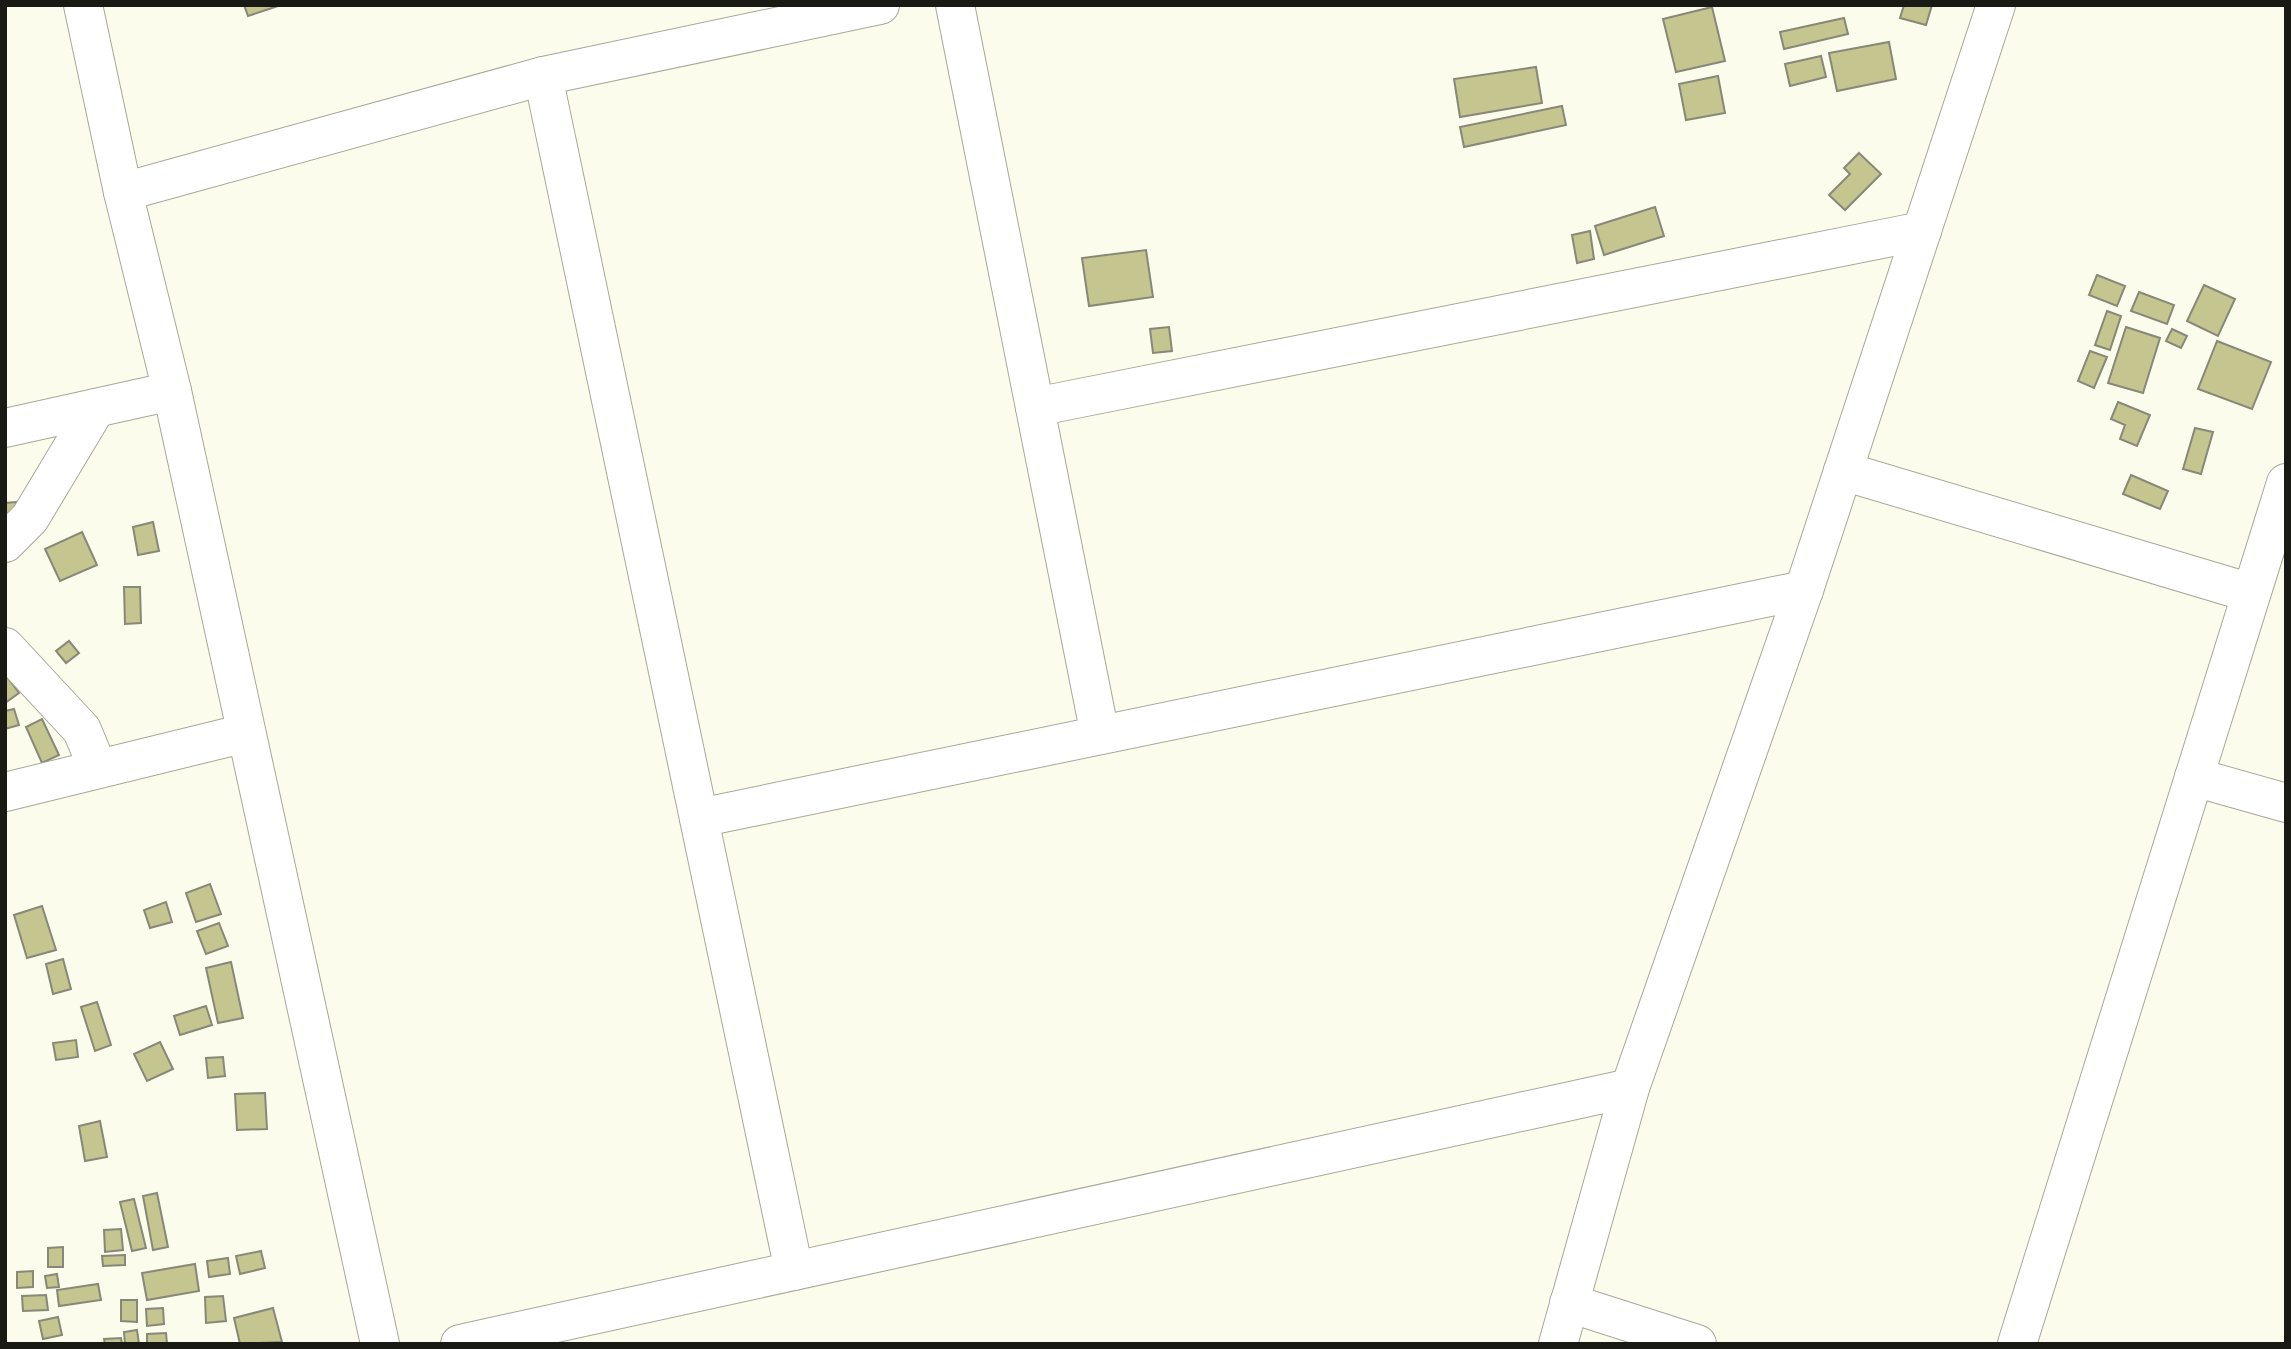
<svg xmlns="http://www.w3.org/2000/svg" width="2291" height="1349" viewBox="0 0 2291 1349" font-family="Barlow,sans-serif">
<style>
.building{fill:#c4c58f;stroke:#888879;stroke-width:2}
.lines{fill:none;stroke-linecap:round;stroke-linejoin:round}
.minor-casing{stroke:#a8a899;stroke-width:40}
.tertiary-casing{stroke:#a8a899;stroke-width:40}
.secondary-casing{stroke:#a8a899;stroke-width:40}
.minor{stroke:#fff;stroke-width:38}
.tertiary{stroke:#fff;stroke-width:38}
.secondary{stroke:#fff;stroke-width:38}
</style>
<rect width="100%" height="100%" fill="#fbfceb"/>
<g class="building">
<path d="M244,5H281L248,16Z"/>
<path d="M1904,5H1932L1926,25L1900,18Z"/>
<path d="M1712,7L1725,61L1676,72L1663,19Z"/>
<path d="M1844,18L1848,34L1784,49L1780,32Z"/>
<path d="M1889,42L1896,79L1837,91L1829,53Z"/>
<path d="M1821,56L1826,77L1790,86L1785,64Z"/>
<path d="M1536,67L1542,103L1460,117L1454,79Z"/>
<path d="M1718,76L1725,113L1686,120L1679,84Z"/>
<path d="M1562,106L1566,125L1464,147L1460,127Z"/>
<path d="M1859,153L1881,174L1845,210L1829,195L1850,174L1844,168Z"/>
<path d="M1655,207L1664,236L1604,255L1595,226Z"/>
<path d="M1590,231L1594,259L1577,263L1572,235Z"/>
<path d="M1146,250L1153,297L1089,306L1082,258Z"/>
<path d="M2097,275L2125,286L2117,306L2089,295Z"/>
<path d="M2204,285L2235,299L2218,336L2187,321Z"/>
<path d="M2139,292L2174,305L2167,324L2131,311Z"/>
<path d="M2107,311L2121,316L2110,350L2095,345Z"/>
<path d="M1169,327L1172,351L1153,353L1150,329Z"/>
<path d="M2126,327L2160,338L2143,393L2108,383Z"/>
<path d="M2172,329L2187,336L2181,348L2166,341Z"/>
<path d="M2217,341L2271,362L2252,409L2198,389Z"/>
<path d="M2090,351L2107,357L2094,388L2078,381Z"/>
<path d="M2118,402L2150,415L2137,446L2120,439L2125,425L2111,419Z"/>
<path d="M2195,428L2213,432L2201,474L2183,469Z"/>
<path d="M2131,475L2168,491L2160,509L2123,494Z"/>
<path d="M16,502L17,524L6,525L5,503Z"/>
<path d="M153,522L159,551L138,555L133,527Z"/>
<path d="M82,532L97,565L60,581L45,549Z"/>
<path d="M124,587H140L141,623L125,624Z"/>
<path d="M69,641L79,653L66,663L56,651Z"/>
<path d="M5,674L19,693L5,703Z"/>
<path d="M14,709L19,725L5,729V711Z"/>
<path d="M42,719L59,755L42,763L26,727Z"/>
<path d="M210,884L221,914L196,922L186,893Z"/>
<path d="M166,902L172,922L150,928L144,910Z"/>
<path d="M42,906L56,950L27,958L14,915Z"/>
<path d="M219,923L228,946L206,954L197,931Z"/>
<path d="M63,959L71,989L53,994L46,964Z"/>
<path d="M231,962L243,1018L218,1023L206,968Z"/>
<path d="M97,1002L111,1045L95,1051L81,1007Z"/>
<path d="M206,1006L212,1025L180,1035L174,1016Z"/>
<path d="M76,1040L78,1057L56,1060L53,1043Z"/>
<path d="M160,1042L173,1069L147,1081L134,1054Z"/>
<path d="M223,1057L225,1076L208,1078L206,1058Z"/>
<path d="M265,1093L267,1129L237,1130L235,1094Z"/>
<path d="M100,1121L107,1157L85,1161L79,1126Z"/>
<path d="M157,1193L168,1247L153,1250L143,1196Z"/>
<path d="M134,1199L146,1248L132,1251L120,1202Z"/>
<path d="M121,1229L123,1250L105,1252L104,1230Z"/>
<path d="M63,1247V1267H48V1248Z"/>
<path d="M261,1251L265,1268L240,1274L236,1256Z"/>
<path d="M125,1255V1265L103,1266L102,1256Z"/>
<path d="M228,1258L230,1274L209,1277L207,1261Z"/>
<path d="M195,1264L199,1291L147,1300L142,1273Z"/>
<path d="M33,1271V1287L17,1288V1272Z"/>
<path d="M57,1274L59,1287L47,1288L45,1276Z"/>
<path d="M98,1284L101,1300L59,1306L57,1290Z"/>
<path d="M46,1295L48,1310L23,1311L22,1296Z"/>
<path d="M223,1296L226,1321L206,1323L205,1297Z"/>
<path d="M121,1300H137V1322L121,1321Z"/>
<path d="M163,1308L164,1324L147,1326L146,1309Z"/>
<path d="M273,1308L282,1342L240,1344L234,1318Z"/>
<path d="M58,1317L62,1335L43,1339L39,1321Z"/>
<path d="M137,1330L139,1344H125L124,1332Z"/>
<path d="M166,1333L167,1344H147V1334Z"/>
<path d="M121,1338L122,1344H105L104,1339Z"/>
</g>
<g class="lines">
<defs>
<g id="minor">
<path d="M955,5L1100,735"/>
<path d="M543,76L794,1271"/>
<path d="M123,192L543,76L880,5"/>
<path d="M1035,407L1922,231"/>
<path d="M5,428L172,391"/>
<path d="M1843,471L2251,593"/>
<path d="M5,543L30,518L96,408"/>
<path d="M5,647L82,730L98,769"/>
<path d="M2194,777L2286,803"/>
<path d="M5,792L246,733"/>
<path d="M699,818L1804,590"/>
<path d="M1569,1303L1697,1344"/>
<path d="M460,1344L1630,1088"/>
<path d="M2017,1344L2286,483"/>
</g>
<path id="tertiary" d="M1558,1344L1630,1088L1804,590L1996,5"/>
<path id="secondary" d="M83,5L123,192L172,391L380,1344"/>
</defs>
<use href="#minor" class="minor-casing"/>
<use href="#tertiary" class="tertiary-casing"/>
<use href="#secondary" class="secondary-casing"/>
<use href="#minor" class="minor"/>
<use href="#tertiary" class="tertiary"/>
<use href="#secondary" class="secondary"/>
</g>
<rect width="2291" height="1349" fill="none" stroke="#1a1a14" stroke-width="14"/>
</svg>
